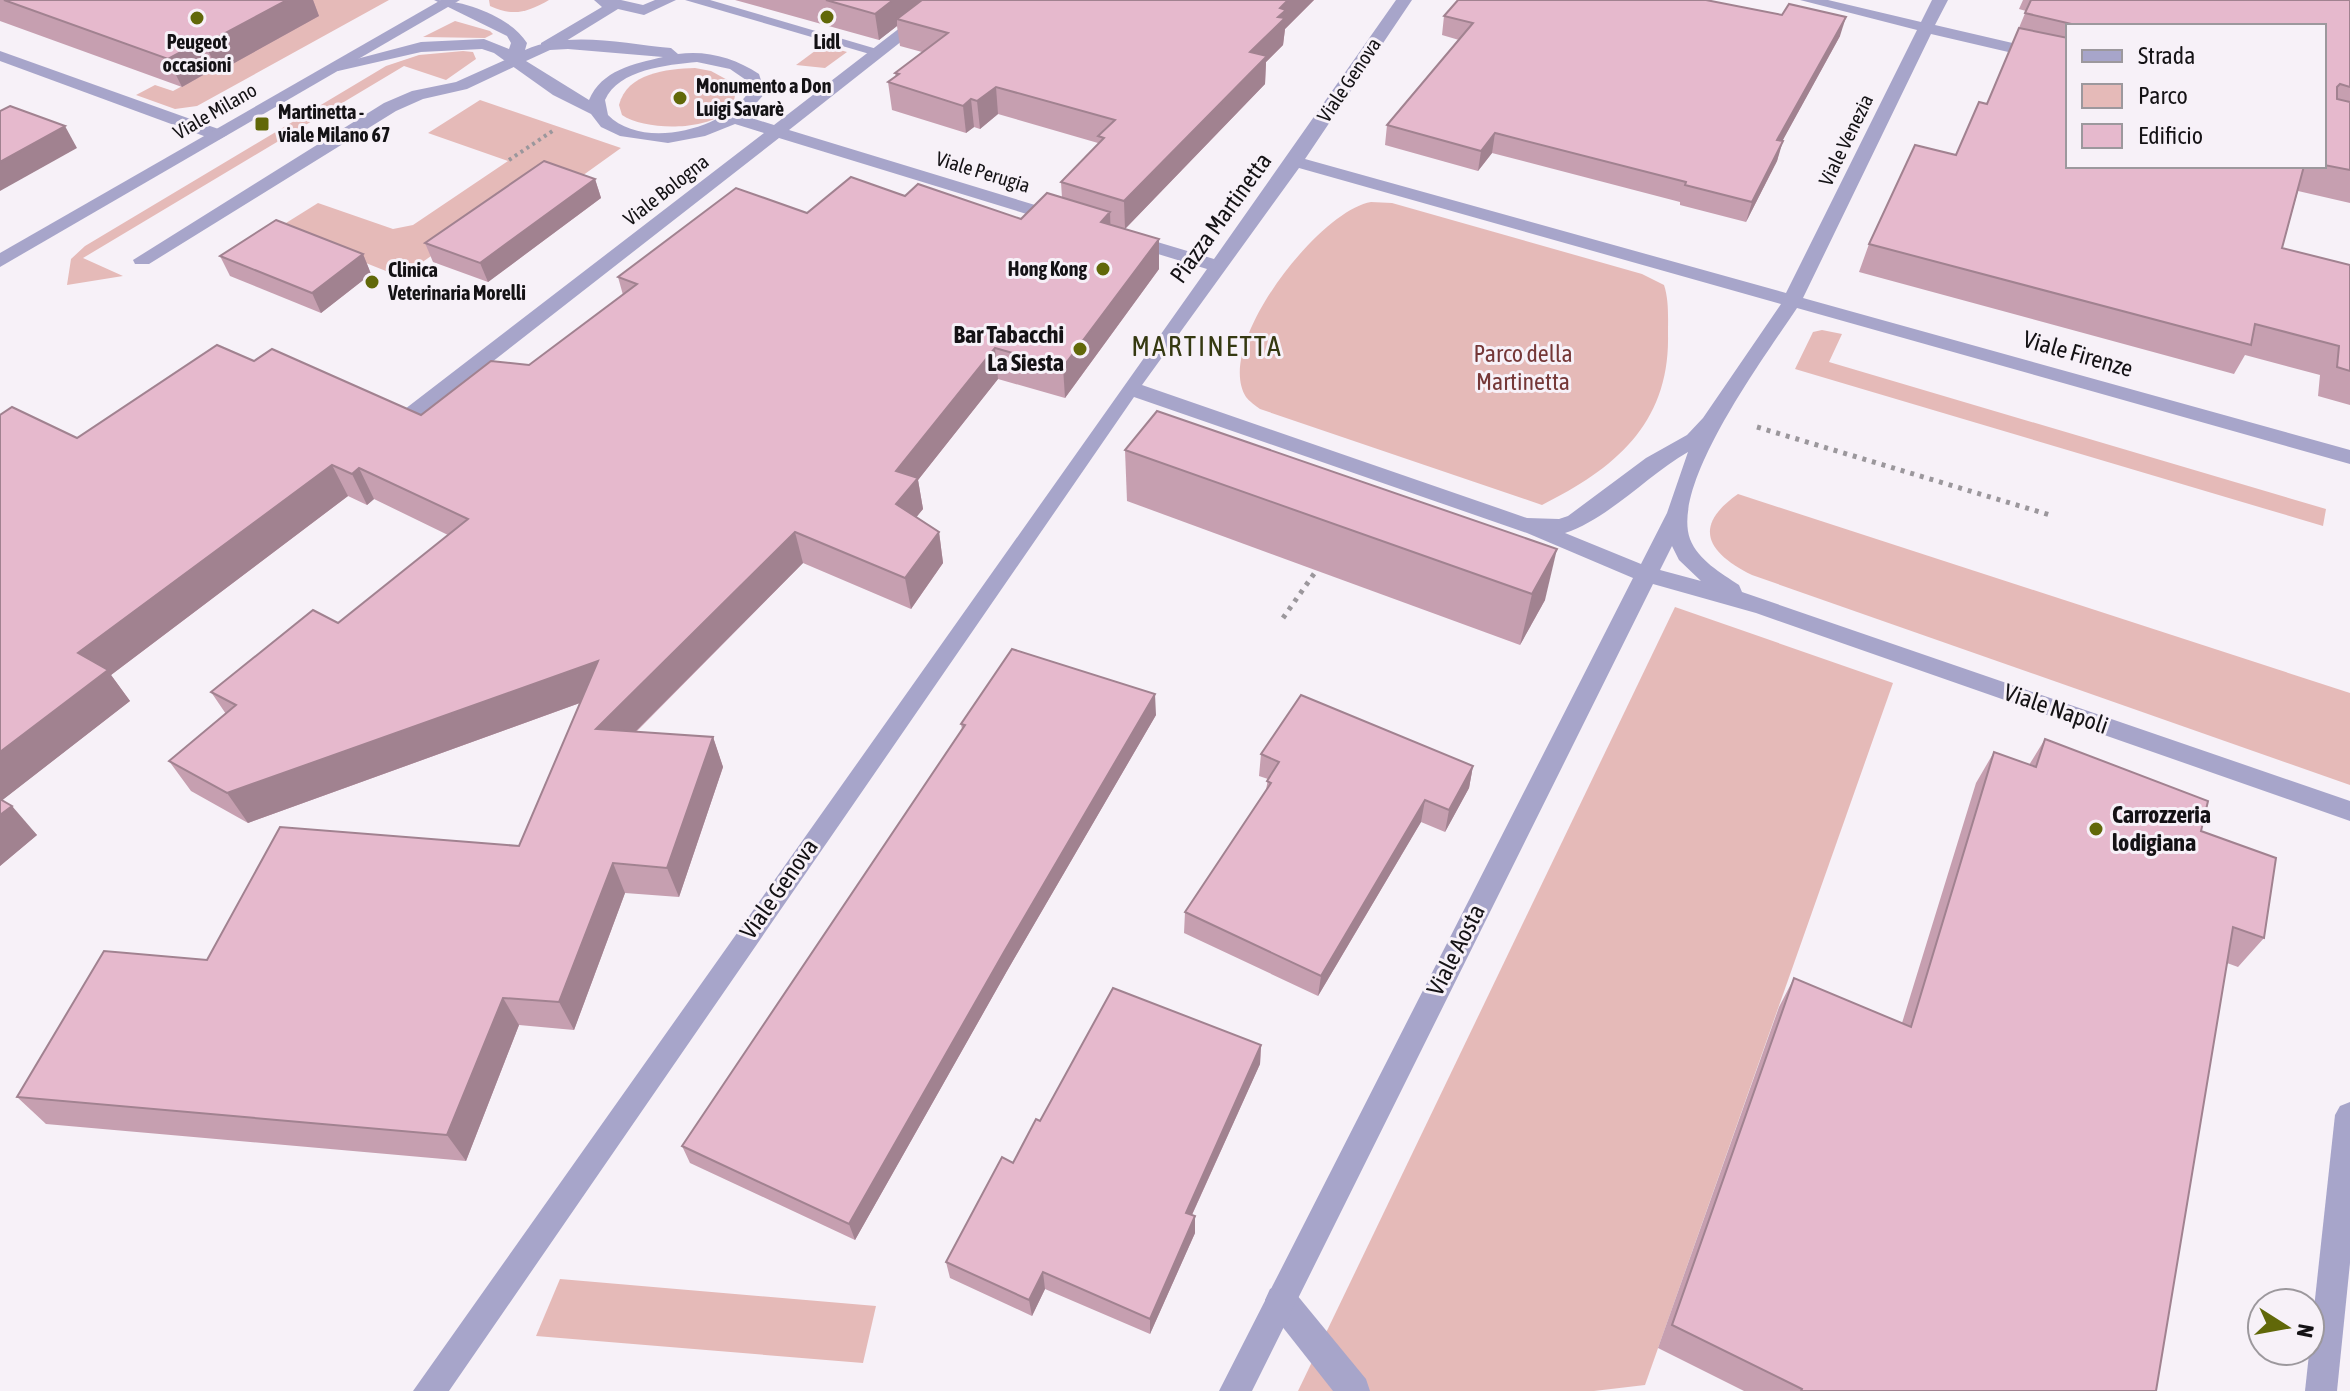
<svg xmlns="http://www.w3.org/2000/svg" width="2350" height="1391" viewBox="0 0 2350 1391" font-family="'Asap Condensed',sans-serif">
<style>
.green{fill:#e5bab8}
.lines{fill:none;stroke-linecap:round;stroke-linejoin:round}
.path-far1{stroke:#9b979c;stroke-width:4;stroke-dasharray:3 4;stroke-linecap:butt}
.path{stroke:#9b979c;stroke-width:5;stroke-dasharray:4 6;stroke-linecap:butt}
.service{fill:#a7a5ca;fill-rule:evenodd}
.minor{fill:#a7a5ca;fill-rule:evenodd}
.tertiary{fill:#a7a5ca;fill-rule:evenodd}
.wall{fill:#c69fb0;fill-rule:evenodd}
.shaded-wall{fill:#a18290}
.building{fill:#e6b9cd;stroke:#a18290;stroke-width:2}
.poi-dot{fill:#616809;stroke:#f7f1f8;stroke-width:3}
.labels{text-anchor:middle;stroke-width:6;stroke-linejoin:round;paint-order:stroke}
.far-poi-label{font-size:20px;font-weight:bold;fill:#141215;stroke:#f7f1f8;text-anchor:start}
.far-street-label{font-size:20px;fill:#141215;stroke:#f7f1f8}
.street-label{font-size:24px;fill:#141215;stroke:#f7f1f8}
.poi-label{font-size:24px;font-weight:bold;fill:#141215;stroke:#f7f1f8;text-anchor:end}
.park-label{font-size:24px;fill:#753737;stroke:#f7f1f8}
.quarter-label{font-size:28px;letter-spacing:2px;fill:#353911;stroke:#f7f1f8}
</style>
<rect width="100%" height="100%" fill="#f7f1f8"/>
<g class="green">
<path d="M290,0H389L197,106L175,109L136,95L155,85L173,91L212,70L218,72Z"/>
<path d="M489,0H549C528,12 513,17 490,6Z"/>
<path d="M455,21L490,31L493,34L485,38L423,37Z"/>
<path d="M823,45L847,52L825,68L796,65Z"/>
<path d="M463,51L473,52L476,59L446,80L404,66L83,258L123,276L67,285L71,259L85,246L386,66L419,55Z"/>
<path d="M695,68L711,71L733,83C750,130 653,136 622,115L619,105C627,73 666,69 695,68Z"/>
<path d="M480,100L621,148L568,186L543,178L401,277L278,228L318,203L393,229L413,225L508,161L428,133Z"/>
<path d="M1371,202L1392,203L1642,274L1664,285C1669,300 1668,317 1668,334C1670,423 1616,468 1542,505L1260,409C1256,406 1249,401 1246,397C1213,345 1320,210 1371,202Z"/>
<path d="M1822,330L1842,334L1829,362L2326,509L2323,526L1795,369L1813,332Z"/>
<path d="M1738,494L2350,693V785L1752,575C1708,553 1691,527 1738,494Z"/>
<path d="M1675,607L1893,683L1645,1385L1594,1391H1298Z"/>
<path d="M560,1279L876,1306L863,1363L536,1336Z"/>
</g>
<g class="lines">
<path class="path-far1" d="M509,160L554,130"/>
<g class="path">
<path d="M1757,427L2050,515"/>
<path d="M1283,618L1316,571"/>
</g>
<g class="service">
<path d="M594,0H621L643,5L655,0H676L644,15L618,9L553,49H541V43L602,7Z"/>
<path d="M685,0H710L887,52L873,55Z"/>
<path d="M0,51L224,131L227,135L218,140L212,139L0,61Z"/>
<path d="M514,56L522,61L520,64L467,89L423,99L396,111L149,264H135L133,260L384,103L412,91L456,82Z"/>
<path d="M1281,1284L1292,1289L1366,1379L1370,1391H1333L1270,1311L1265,1300L1270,1289Z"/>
</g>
<g class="minor">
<path d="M434,0C464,0 511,17 527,43L525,50C569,30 624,44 671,48L678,54C707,50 735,58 759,74L765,93L745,116L774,125L936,0H954L789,130L1068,215L1071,219L1068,223H1056L779,138L419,419H405L402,414L405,409L764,133L735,124L705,136L668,143L620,136L601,127L591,114L553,95L494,53L482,49L421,52L338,71L330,66L421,42L484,39L509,49L511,43L507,36ZM568,49L663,57C633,64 602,70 589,100L526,61L550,50ZM697,62L730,69L746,80L748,93C723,130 642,150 608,115L605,100C619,69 667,65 697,62Z"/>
<path d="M1396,0H1412L1305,159L1786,293L1917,30L1800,0H1828L1921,22L1932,0H1948L1935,25L2068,56V66L1931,34L1803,298L2350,450V464L1797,308C1766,355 1670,484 1690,539C1698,560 1721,573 1739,585L1742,592L2350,801V821L1756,613L1653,584L1252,1391H1219L1633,578L1527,533L1134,397L449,1391H413L1207,269L1122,243V235H1134L1214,259ZM1299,168L1781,304L1703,418L1687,435L1646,458L1568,516L1559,519L1527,518L1142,385ZM1688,452L1667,513L1641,564L1565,533C1608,519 1648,475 1688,452ZM1672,546L1679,560L1701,581L1660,570Z"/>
<path d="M2350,1102V1263L2337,1391H2305L2335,1115L2340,1106Z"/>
</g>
<path class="tertiary" d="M441,0H460L0,267V253Z"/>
</g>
<g class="wall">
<path d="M0,0H313L319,16L218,72L212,70L182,87L0,21Z"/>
<path d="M735,0H1314L1285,29L1283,45L1266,62L1265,84L1125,229L1159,239V269L1065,398L998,379L918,480L923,509L916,517L939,532L943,563L911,609L803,563L636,732L713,737L723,767L679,897L625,893L574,1030L519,1025L466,1161L46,1124L17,1097L207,960L519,846L580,703L248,823L191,791L169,761L226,714L211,692L338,623L448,535L374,499L367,505L348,496L111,675L130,701L2,800L37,835L0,866V415L77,438L254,361L421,415L529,365L623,295L618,277L807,213L905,196L1021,219L1062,198L1061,182L1098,144V143L998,114L980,129L974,127L966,133L892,110L888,82L896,77L895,73L922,52L900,46L897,26L879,40Z"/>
<path d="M2023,0H2350V203L2298,191L2282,248L2350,265V405L2318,396L2320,375L2245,355L2234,374L1859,272L1869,244L1956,155L1987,104L2026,11L2019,9ZM2068,26H2324V166H2068Z"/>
<path d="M1444,16L1840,36L1782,141L1777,161L1746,222L1680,205V202L1492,153L1478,171L1385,145L1387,125L1459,40L1442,35Z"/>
<path d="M595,179L601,198L488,282L433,262L425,243Z"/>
<path d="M363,254L371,274L321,313L230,276L220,256Z"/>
<path d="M1157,411L1545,600L1520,645L1127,501L1125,450Z"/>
<path d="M1156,715L1007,971L855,1240L690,1163L682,1146L962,729L961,724Z"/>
<path d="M2045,739L2201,831L2264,938L2238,967L2227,963L2156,1391H1744L1658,1348L1779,1007L1794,978L1902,1023L1976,783L1994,752L2029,765Z"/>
<path d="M1261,754L1473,766L1469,788L1445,832L1421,822L1318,996L1184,933L1185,912L1266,790L1268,779L1259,776Z"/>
<path d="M1261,1045L1260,1064L1192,1215L1195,1216V1233L1150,1334L1045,1289L1032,1316L950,1278L946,1262L1040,1121Z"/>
</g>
<g class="shaded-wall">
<path d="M287,0H313L319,16L218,72L205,44Z"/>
<path d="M893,0H931L897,19V26L879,40L875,14Z"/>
<path d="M1288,0H1314L1285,29L1283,45L1266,62L1265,84L1125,229L1124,201L1250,52L1280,8Z"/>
<path d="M1846,17L1840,36L1772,160L1777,140Z"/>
<path d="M199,42L212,70L182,87L168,59Z"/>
<path d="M996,87L998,114L980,129L977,101Z"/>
<path d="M971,99L974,127L966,133L963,106Z"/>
<path d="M65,126L77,148L0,191V162Z"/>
<path d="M1495,133L1492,153L1478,171L1481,151Z"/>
<path d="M1783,141L1777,161L1746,222L1752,202Z"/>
<path d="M595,179L601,198L488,282L480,263Z"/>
<path d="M1110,212L1111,243L1101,222Z"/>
<path d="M1159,239V269L1065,398L1063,367Z"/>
<path d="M363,254L371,274L321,313L312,293Z"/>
<path d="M995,348L998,379L918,480L923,509L902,535L896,504V471Z"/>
<path d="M332,465L348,496L111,675L130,701L0,802V752L78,653Z"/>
<path d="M359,468L374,499L367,505L352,474Z"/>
<path d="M795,532L803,563L608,759L596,729Z"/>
<path d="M939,532L943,563L911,609L905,578Z"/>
<path d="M1557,549L1545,600L1520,645L1532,594Z"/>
<path d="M598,661L610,692L248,823L227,793Z"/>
<path d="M1155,694L1156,715L1007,971L855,1240L849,1224L1004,952Z"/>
<path d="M713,737L723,767L679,897L667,868Z"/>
<path d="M1473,766L1469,788L1445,832L1449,810Z"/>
<path d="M1425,800L1421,822L1318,996L1321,976Z"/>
<path d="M12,806L37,835L0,866V815Z"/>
<path d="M613,863L625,893L574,1030L559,1002Z"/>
<path d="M503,998L519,1025L466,1161L447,1135Z"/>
<path d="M1261,1045L1260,1064L1185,1230L1186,1213Z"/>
<path d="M1195,1216V1233L1150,1334V1319Z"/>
<path d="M1043,1272L1045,1289L1032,1316L1029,1300Z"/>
</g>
<g class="building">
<path d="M4,0H287L205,44L199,42L168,59Z"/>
<path d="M826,0H893L875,14Z"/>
<path d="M922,0H1288L1280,8L1286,10L1278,17L1285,18L1250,52L1267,56L1124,201L1061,182L1104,138L1098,136L1115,120L996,87L977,101L971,99L963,106L888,82L899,74L895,73L948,33L897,19Z"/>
<path d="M1458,0H1706L1782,15L1789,4L1846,17L1777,140L1783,141L1752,202L1685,185L1686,182L1495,133L1481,151L1387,125L1473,23L1444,16Z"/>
<path d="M2031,0H2350V87L2340,84L2337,87V99L2350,102V170L2324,165V26H2080L2025,13Z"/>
<path d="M2019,28L2068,38V166H2304L2282,248L2350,265V371L2337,367L2339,346L2255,324L2251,345L1869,244L1915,145L1956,155L1979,102L1987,104Z"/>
<path d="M10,106L65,126L0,162V111Z"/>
<path d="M544,161L595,179L480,263L425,243Z"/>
<path d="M851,177L905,196L918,184L1021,219L1047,193L1110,212L1101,222L1159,239L1063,367L995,348L896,471L918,478L896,504L939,532L905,578L795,532L596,729L713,737L667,868L613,863L559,1002L503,998L447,1135L17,1097L104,951L207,960L280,827L519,846L598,661L227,793L169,761L236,705L211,692L313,610L338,623L468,519L359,468L352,474L332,465L78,653L108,670L0,752V415L12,407L77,438L217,345L254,361L272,349L421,415L491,361L529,365L637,284L618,277L736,188L807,213Z"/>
<path d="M276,220L363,254L312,293L220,256Z"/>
<path d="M1157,411L1557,549L1532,594L1125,450Z"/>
<path d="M1012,649L1155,694L1004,952L849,1224L682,1146L965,725L961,724Z"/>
<path d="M1301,695L1473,766L1449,810L1425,800L1321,976L1185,912L1271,783L1267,781L1279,762L1261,754Z"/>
<path d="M2045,739L2208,801L2201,831L2276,858L2264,938L2233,927L2156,1391H1801L1802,1389L1672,1325L1794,978L1911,1027L1994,752L2036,767Z"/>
<path d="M0,799L12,806L0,815Z"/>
<path d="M1113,988L1261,1045L1186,1213L1195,1216L1150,1319L1043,1272L1029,1300L946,1262L1002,1157L1013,1163L1036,1119L1040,1121Z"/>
</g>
<g class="poi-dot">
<circle cx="827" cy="17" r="8"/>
<circle cx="197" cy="18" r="8"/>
<circle cx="680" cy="98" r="8"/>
<rect x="254" y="116" width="16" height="16" rx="4"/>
<circle cx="1103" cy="269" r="8"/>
<circle cx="372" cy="282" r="8"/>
<circle cx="1080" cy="349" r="8"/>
<circle cx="2096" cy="829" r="8"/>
</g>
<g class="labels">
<g class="far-poi-label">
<text x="197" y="49" text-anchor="middle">Peugeot<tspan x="197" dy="23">occasioni</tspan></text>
<text x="827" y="49" text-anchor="middle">Lidl</text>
<text x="696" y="93">Monumento a Don<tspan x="696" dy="23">Luigi Savarè</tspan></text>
<text x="278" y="119">Martinetta -<tspan x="278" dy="23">viale Milano 67</tspan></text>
<text x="1087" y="276" text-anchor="end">Hong Kong</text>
<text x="388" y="277">Clinica<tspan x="388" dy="23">Veterinaria Morelli</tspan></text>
</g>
<g class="far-street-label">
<text transform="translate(1349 80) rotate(-56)" y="7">Viale Genova</text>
<text transform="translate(215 111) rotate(-30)" y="7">Viale Milano</text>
<text transform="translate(1846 140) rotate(-64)" y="7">Viale Venezia</text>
<text transform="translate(983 172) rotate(17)" y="7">Viale Perugia</text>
<text transform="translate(666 190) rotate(-38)" y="7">Viale Bologna</text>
</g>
<g class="street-label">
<text transform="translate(1221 218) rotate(-54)" y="8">Piazza Martinetta</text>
<text transform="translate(2078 354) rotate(16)" y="8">Viale Firenze</text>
<text transform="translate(2056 709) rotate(19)" y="8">Viale Napoli</text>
<text transform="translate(779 889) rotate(-55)" y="8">Viale Genova</text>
<text transform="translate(1456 950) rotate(-63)" y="8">Viale Aosta</text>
</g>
<g class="poi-label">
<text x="1064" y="343">Bar Tabacchi<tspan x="1064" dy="28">La Siesta</tspan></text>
<text x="2112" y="823" text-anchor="start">Carrozzeria<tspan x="2112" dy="28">lodigiana</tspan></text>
</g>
<g class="park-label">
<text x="1523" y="362">Parco della<tspan x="1523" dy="28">Martinetta</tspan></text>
</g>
<g class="quarter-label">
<text x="1207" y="356">MARTINETTA</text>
</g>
</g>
<rect x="2066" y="24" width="260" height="144" fill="#f7f1f8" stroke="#9c989d" stroke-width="2"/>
<rect x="2082" y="50" width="40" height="12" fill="#a7a5ca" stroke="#9c989d" stroke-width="2"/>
<text x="2138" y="64" font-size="24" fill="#141215">Strada</text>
<rect x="2082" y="84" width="40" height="24" fill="#e5bab8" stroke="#9c989d" stroke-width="2"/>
<text x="2138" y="104" font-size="24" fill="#141215">Parco</text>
<rect x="2082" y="124" width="40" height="24" fill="#e6b9cd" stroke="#9c989d" stroke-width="2"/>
<text x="2138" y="144" font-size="24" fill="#141215">Edificio</text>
<g transform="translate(2286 1327) rotate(101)"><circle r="38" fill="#f7f1f8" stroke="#9c989d" stroke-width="2"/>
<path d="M0-6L14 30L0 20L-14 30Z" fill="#616809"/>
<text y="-12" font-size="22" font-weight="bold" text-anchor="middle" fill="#141215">N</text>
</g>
</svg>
